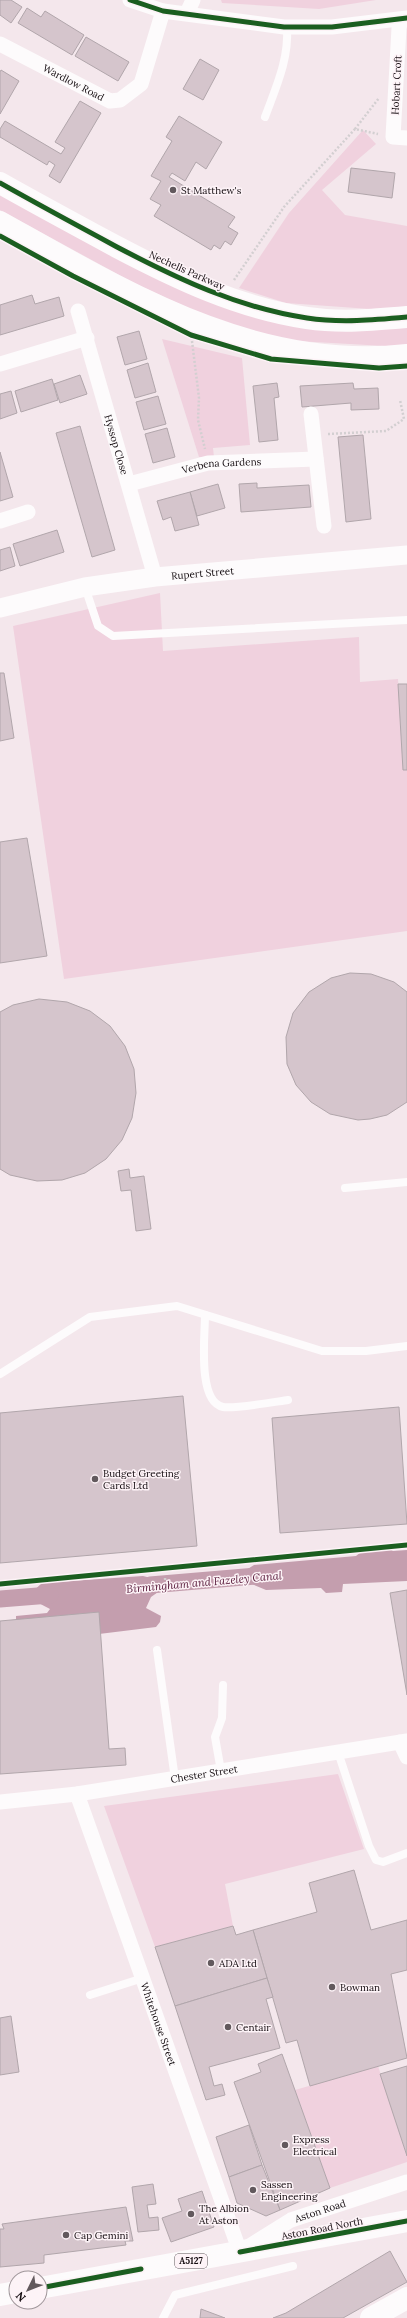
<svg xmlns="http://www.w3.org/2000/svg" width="407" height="2318" viewBox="0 0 407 2318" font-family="Lora,serif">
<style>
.green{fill:#f0d1de}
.water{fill:#c49eae}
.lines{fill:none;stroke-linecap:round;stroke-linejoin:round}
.canal{stroke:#c49eae;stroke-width:17}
.building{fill:#d5c5cc;stroke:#b1a6ab}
.path{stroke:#d3cfd1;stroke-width:2.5;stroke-dasharray:2 2;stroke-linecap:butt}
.service{stroke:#fdfbfc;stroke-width:8}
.minor{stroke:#fdfbfc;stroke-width:15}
.tertiary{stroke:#fdfbfc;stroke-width:19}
.primary{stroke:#fdfbfc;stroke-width:22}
.motorway{stroke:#fdfbfc;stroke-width:22}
.cycleway-casing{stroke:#fdf3f7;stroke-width:8}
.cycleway{stroke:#1b5e20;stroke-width:5}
.poi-dot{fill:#62595d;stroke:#fdf3f7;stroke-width:1.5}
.labels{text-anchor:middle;stroke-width:3;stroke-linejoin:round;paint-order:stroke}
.shield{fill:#fdf3f7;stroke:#5a5155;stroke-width:1}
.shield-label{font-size:9px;font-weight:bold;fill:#140c10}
.street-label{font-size:10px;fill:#140c10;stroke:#fdf3f7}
.poi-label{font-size:10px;fill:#140c10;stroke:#fdf3f7;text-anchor:start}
.water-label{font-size:11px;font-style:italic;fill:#581b3b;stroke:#fdf3f7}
</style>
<rect width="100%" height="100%" fill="#f4e7ec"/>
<g class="green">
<path d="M221,0H376L319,9L222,3Z"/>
<path d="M363,130L376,144L322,190L345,215L407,226V307L370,309L286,303L239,288L289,213Z"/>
<path d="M0,191L169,282L407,326V345L385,346L279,340L210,318L134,283L0,210Z"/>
<path d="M162,339L242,358L250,445L213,448L214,457H199Z"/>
<path d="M160,593L163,651L359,637L360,682L398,679L403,770H407V931L64,979L13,626Z"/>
<path d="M338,1774L364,1849L225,1884L233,1926L155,1947L104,1806Z"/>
<path d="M378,2066L407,2156V2162L330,2188L295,2090Z"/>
</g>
<g class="water">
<path d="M388,1548L393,1551L407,1550V1581L343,1584L342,1592L326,1593L321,1588L266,1590L235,1577L254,1565L356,1556L361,1552Z"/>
<path d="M143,1576L171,1583L151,1597L146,1608L161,1616L160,1622L156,1627L99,1634L16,1622V1616L47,1613L50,1609L27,1597L42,1583Z"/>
</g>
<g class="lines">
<g class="canal">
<path d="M150,1585L257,1576"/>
<path d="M0,1599L50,1595"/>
</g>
</g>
<g class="building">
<path d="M0,0H11L22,7L11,23L0,15Z"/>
<path d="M27,8L41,17L45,11L84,35L72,55L18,23Z"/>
<path d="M86,37L129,62L118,81L75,56Z"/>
<path d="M200,59L219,70L203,100L183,89Z"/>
<path d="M1,70L19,81L0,114V72Z"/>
<path d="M80,101L101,113L60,183L49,176L55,165L49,161L47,165L0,137V129L5,121L61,154L65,148L55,142Z"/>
<path d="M179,116L222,142L206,169L196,162L185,181L172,173L169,177L235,217L228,227L238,233L231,245L225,241L220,249L214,245L211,250L154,216L161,205L150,199L161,181L151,176L172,141L166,137Z"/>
<path d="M351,168L395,173L392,198L348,192Z"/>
<path d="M32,295L35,304L59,297L64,316L0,335V305Z"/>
<path d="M139,331L147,359L125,365L117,337Z"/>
<path d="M148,363L156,392L135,398L127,370Z"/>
<path d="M80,375L87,394L60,403L54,384Z"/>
<path d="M52,379L58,400L21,412L15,391Z"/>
<path d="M277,383L279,397L274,398L278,440L259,442L253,386Z"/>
<path d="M353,383L354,389L378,388L379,409L351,410V403L302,407L300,386Z"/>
<path d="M11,391L17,413L0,419V394Z"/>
<path d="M158,396L166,424L144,430L136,402Z"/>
<path d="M80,426L115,550L92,557L56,433Z"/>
<path d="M167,428L175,457L153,463L145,434Z"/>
<path d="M363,435L371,519L346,522L338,437Z"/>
<path d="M0,452L13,497L0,501Z"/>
<path d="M257,483V488L309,485L311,507L241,512L239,484Z"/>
<path d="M218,484L225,508L197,516L190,492Z"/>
<path d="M190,492L199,525L175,531L171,517L163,520L157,501Z"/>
<path d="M57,530L64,552L20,566L13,544Z"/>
<path d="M10,547L15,566L0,571V550Z"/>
<path d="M0,673H4L14,738L0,741Z"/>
<path d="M398,684H407V770H403Z"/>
<path d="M27,838L47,956L0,963V842Z"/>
<path d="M350,973L371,974L394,982L407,992V1102L387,1115L370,1119L358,1120L330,1114L311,1102L296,1085L287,1064L286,1037L293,1013L309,992L331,978Z"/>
<path d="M39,999L67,1002L90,1011L110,1026L125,1046L134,1069L136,1093L132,1118L122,1140L106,1159L85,1173L62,1180L37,1181L10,1175L0,1169V1012L13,1005Z"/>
<path d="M129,1169L130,1178L144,1176L151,1229L136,1231L131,1190L121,1191L118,1171Z"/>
<path d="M183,1396L197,1546L0,1563V1413Z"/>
<path d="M399,1407L407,1524L280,1533L272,1418Z"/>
<path d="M407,1590V1695L390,1593Z"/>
<path d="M99,1612L109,1749L125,1748L126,1765L0,1774V1621Z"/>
<path d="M354,1870L371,1930L407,1920V1970L391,1974L407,2058L310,2086L297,2040L286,2043L253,1930L317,1912L309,1883Z"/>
<path d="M233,1926L236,1935L253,1930L267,1978L175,2006L155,1947Z"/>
<path d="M267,1978L273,1997L266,1999L280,2048L209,2067L214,2086L222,2084L225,2095L206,2100L175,2006Z"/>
<path d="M11,2016L19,2072L0,2075V2018Z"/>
<path d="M282,2054L330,2188L280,2210L234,2082L261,2072L258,2064Z"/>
<path d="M407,2066V2156L380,2074Z"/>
<path d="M249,2125L262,2165L229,2177L216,2137Z"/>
<path d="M262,2165L280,2210L266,2216L237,2203L229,2177Z"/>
<path d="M153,2184L156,2204L147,2205L149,2218L158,2217L159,2230L138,2232L132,2187Z"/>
<path d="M202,2191L214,2227L171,2242L162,2218L182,2211L178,2199Z"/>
<path d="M126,2207L133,2241H125L126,2245L44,2255V2263L0,2267V2229H4L2,2224Z"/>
<path d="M390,2251L407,2282L343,2318H273L286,2313Z"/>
<path d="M201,2309L225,2318H200Z"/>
</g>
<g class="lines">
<g class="path">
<path d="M355,129L379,98"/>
<path d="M234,280L284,207L355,129L378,134"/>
<path d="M192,341L199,398L198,420L205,449"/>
<path d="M328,434L386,431L404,419L400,400"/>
<path d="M165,1578L166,1590"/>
</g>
<g class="service">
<path d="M265,117C276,87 289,60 287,27"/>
<path d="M85,587L98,626L113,636L407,620"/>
<path d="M345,1188L407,1182"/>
<path d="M205,1315C205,1335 197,1402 223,1407C233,1409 274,1402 288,1400"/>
<path d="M0,1374L90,1317L177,1306L322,1351H366L407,1346"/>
<path d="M157,1650L175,1779"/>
<path d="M338,1752L369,1846L376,1860L383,1862L407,1853"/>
<path d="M221,1771L215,1737L222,1718L223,1685"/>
<path d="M90,1995L143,1978"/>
<path d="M163,2318L175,2295L293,2266"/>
</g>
<g class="minor">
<path d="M130,0L163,11L284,27H332L407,18"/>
<path d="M187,13L193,0"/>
<path d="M401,20L399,28L393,137L407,138"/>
<path id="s1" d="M0,44L110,101L120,100L141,84L163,11"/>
<path id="s2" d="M78,311L155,577"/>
<path d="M0,364L87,338"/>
<path d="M311,414L324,526"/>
<path id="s3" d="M129,484L208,463L316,459"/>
<path d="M0,521L28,512"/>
<path d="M400,1742L407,1757"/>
<path id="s4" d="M77,1794L240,2252L291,2220L407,2182"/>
<path id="s5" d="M0,1802L77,1794L407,1741"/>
</g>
<path class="tertiary" id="s6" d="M0,608L85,587L155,577L407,555"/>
<g class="primary">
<path d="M0,183C39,205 78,226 117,247C178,279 239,308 307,318C340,323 374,320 407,317"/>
<path d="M0,222C127,293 255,372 407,355"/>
<path d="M40,2288L407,2221"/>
<path d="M0,2295L16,2292"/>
</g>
<path class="motorway" d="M371,2318L407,2298"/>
<defs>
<g id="cycleway">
<path d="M130,0L163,11L284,27H332L407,18"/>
<path d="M0,183C39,205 78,226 117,247C178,279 239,308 307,318C340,323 374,320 407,317"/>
<path d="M0,236L73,276L191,335L271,359L379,368L407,366"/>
<path d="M0,1584L407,1545"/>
<path d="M240,2252L407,2221"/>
<path d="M40,2288L141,2269"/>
</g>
</defs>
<use href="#cycleway" class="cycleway-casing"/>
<use href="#cycleway" class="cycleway"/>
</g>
<g class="poi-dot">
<circle cx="173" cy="190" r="4"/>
<circle cx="95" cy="1479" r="4"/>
<circle cx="211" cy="1963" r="4"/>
<circle cx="332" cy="1987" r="4"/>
<circle cx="228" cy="2027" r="4"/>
<circle cx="285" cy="2145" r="4"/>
<circle cx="253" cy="2190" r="4"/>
<circle cx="191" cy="2214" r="4"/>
<circle cx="66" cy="2235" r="4"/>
</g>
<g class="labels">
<rect class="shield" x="175" y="2254" width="32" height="14" rx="3"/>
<g class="shield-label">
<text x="191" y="2264">A5127</text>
</g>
<g class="street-label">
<text dy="4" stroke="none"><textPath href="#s1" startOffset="83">Wardlow Road</textPath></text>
<text transform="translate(396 85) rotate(-87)" y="4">Hobart Croft</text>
<text transform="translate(187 270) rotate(24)" y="4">Nechells Parkway</text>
<text dy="4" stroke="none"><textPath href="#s2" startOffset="139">Hyssop Close</textPath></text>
<text dy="4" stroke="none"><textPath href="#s3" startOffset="95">Verbena Gardens</textPath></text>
<text dy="4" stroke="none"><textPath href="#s6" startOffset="206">Rupert Street</textPath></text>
<text dy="4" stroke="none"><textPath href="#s5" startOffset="206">Chester Street</textPath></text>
<text dy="4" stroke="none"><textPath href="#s4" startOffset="244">Whitehouse Street</textPath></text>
<text dy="4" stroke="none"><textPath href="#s4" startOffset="577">Aston Road</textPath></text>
<text transform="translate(322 2228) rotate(-11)" y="4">Aston Road North</text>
</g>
<g class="poi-label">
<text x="181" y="194">St Matthew's</text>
<text x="103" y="1477">Budget Greeting<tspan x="103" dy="12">Cards Ltd</tspan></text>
<text x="219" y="1967">ADA Ltd</text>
<text x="340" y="1991">Bowman</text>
<text x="236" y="2031">Centair</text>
<text x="293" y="2143">Express<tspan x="293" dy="12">Electrical</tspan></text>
<text x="261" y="2188">Sassen<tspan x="261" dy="12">Engineering</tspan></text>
<text x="199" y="2212">The Albion<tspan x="199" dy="12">At Aston</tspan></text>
<text x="74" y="2239">Cap Gemini</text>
</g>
<g class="water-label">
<text transform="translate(204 1582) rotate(-5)" y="4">Birmingham and Fazeley Canal</text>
</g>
</g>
<g transform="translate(28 2290) rotate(227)"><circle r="19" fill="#fdf3f7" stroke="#a0979b"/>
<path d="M0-3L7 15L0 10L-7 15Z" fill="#62595d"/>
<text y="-6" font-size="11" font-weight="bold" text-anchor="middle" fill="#140c10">N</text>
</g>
</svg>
